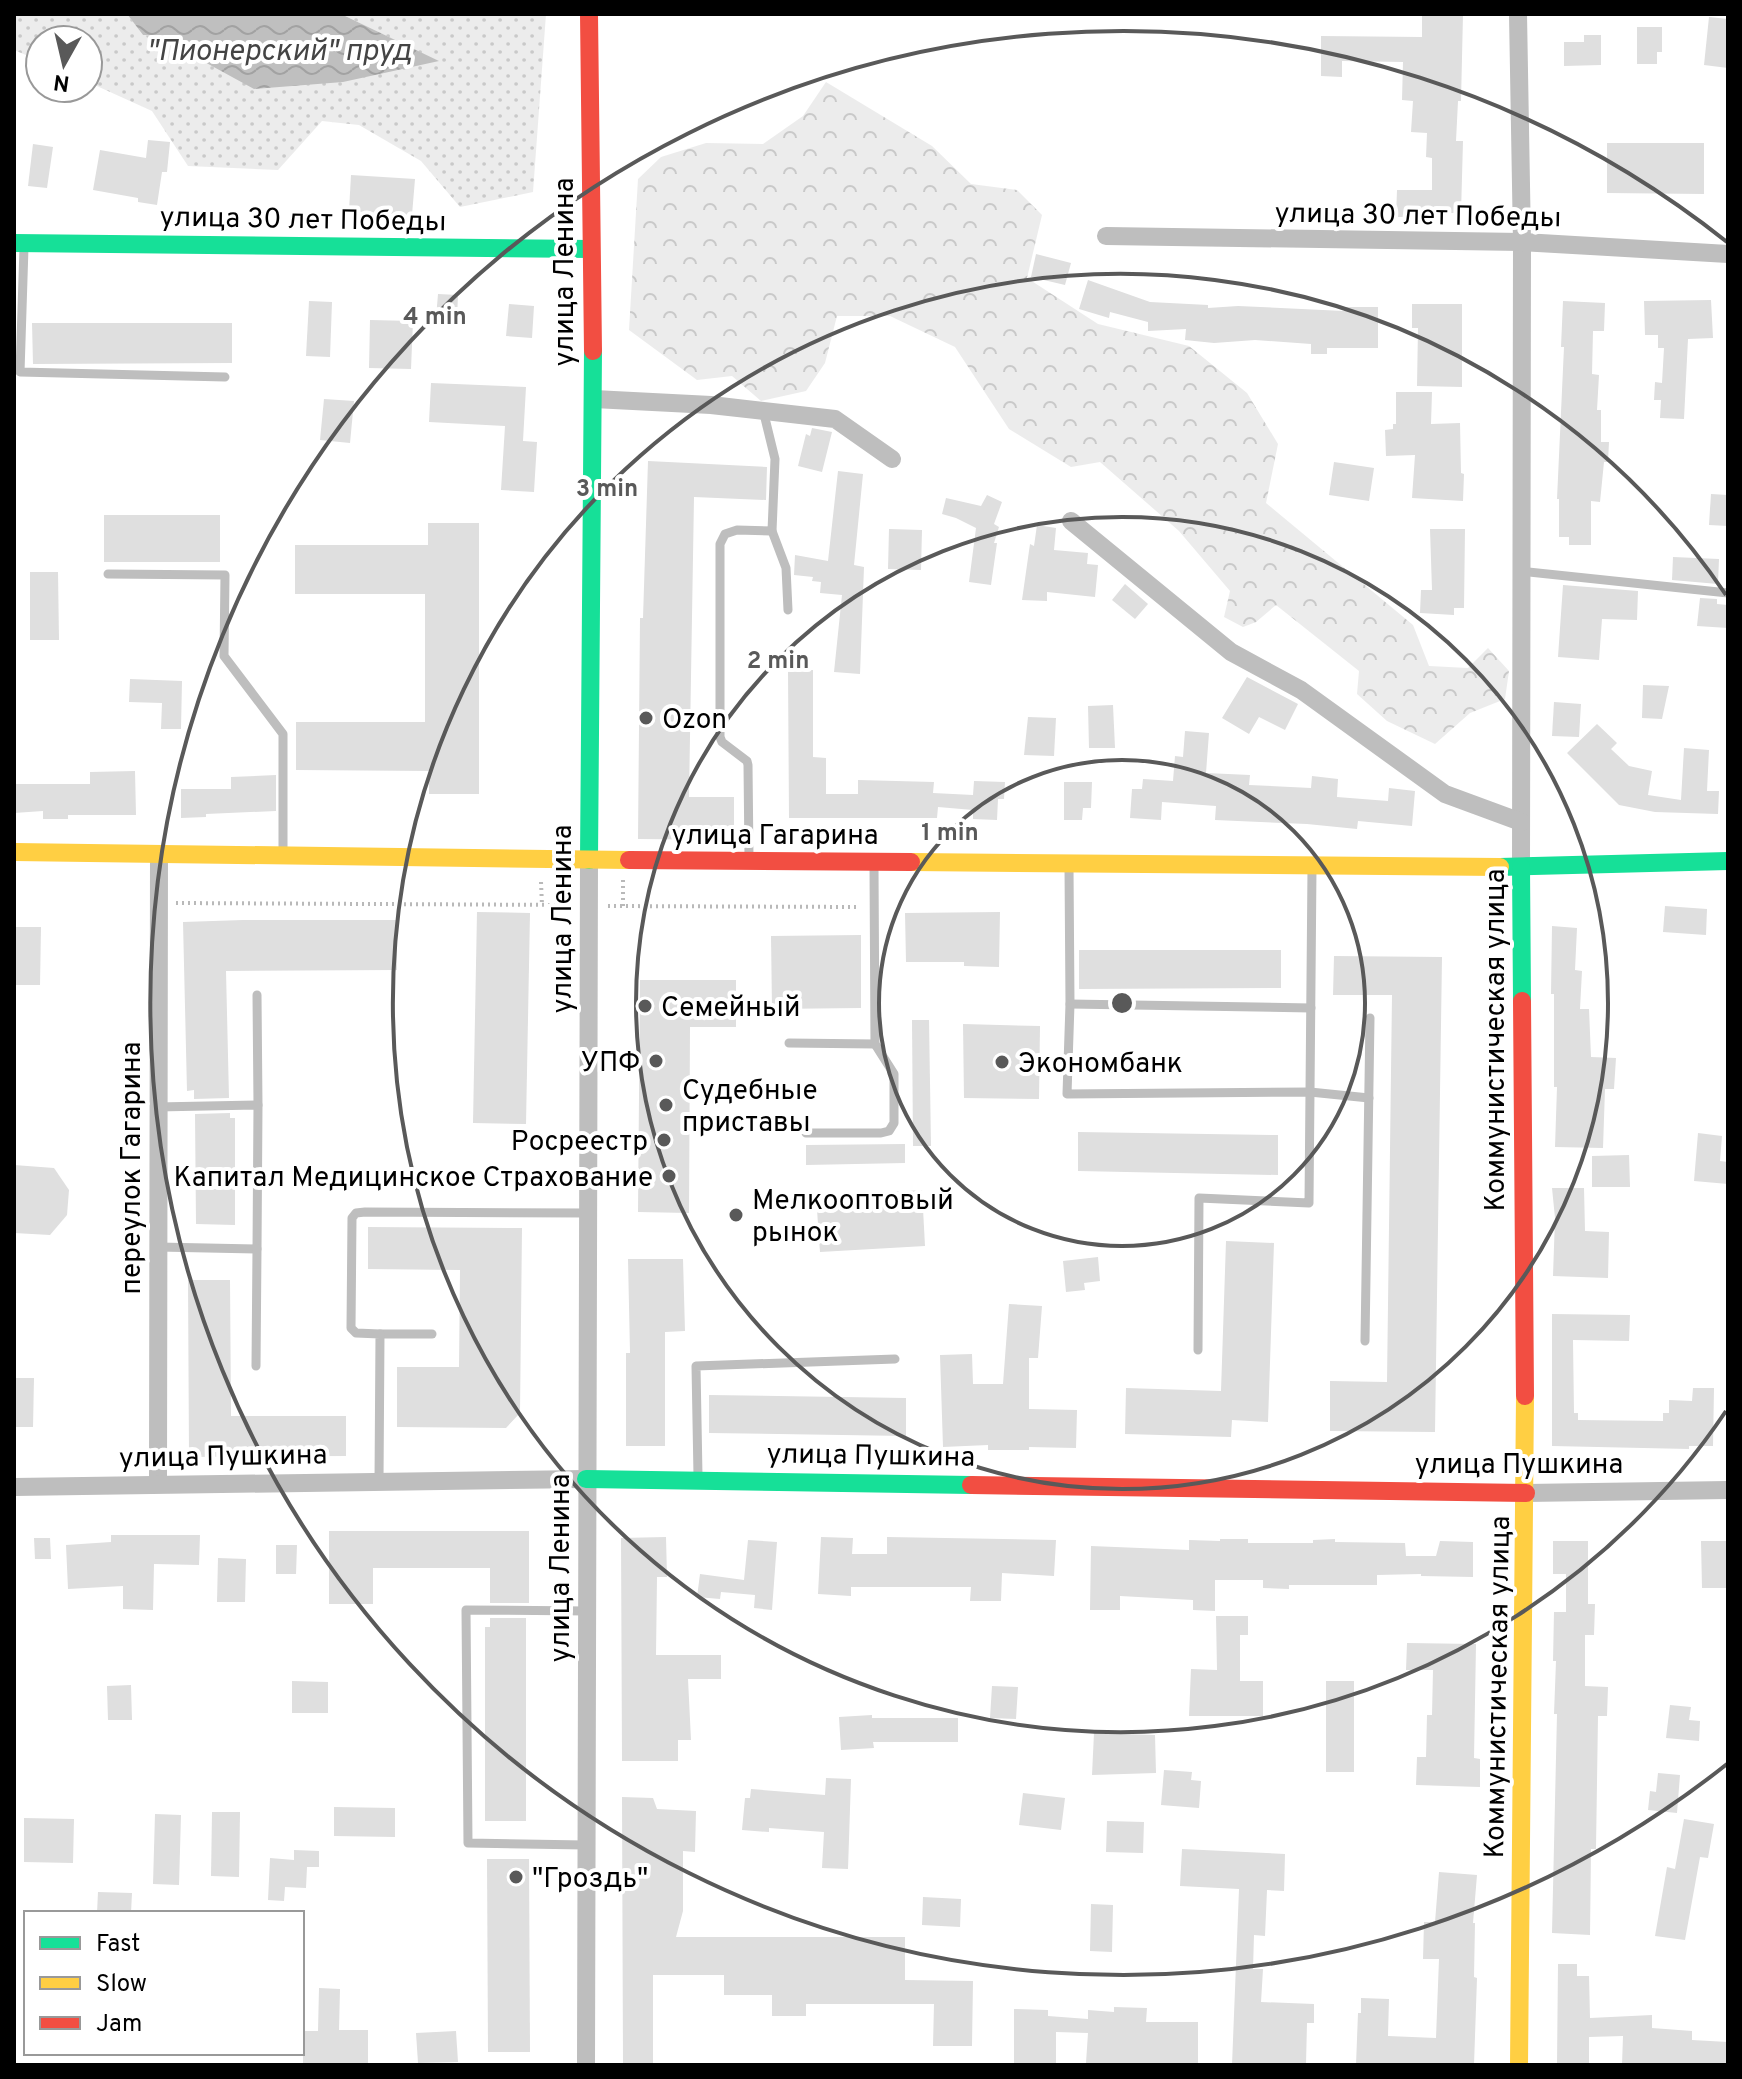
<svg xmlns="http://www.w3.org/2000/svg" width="1742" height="2079" viewBox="0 0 1742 2079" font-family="Overpass,sans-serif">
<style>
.forest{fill:url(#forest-crowns)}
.park{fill:url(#park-dots)}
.water{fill:url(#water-waves)}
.building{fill:#dfdfdf}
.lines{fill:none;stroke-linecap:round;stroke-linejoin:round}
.path{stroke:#b9b9b9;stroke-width:4;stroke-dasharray:2 4;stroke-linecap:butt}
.lane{stroke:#bebebe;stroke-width:9}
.street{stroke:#bebebe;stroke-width:18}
.fast{stroke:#16e098;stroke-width:18}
.slow{stroke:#ffcf43;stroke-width:18}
.jam{stroke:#f24e42;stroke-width:18}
.ring{fill:none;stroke:#595959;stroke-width:4}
.poi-dot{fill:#595959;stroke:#fff;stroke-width:3}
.labels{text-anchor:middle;stroke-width:8;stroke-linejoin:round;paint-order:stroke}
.street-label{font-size:28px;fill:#000;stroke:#fff}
.poi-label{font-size:28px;fill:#000;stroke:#fff;text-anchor:start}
.water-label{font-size:30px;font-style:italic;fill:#444;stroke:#fff}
.centre{fill:#595959;stroke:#fff;stroke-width:4}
.ring-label{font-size:24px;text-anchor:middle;font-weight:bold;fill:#595959;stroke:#fff;stroke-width:8;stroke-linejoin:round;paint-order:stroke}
</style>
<defs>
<pattern id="forest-crowns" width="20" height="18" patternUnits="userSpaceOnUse" patternTransform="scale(2)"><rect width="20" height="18" fill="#ececec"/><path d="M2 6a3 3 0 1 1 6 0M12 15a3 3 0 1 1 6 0" fill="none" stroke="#c9c9c9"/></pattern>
<pattern id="park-dots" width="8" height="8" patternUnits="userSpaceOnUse" patternTransform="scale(2)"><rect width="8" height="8" fill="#ececec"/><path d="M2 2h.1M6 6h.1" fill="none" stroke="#c9c9c9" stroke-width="1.8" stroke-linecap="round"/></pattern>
<pattern id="water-waves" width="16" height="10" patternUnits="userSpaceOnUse" patternTransform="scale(2)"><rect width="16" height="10" fill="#bfbfbf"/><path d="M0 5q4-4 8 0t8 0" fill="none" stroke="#a2a2a2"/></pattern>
</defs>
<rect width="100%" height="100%" fill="#fff"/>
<path class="forest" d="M826,82L932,146L971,184L1017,190L1042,215L1027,278L1098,324L1189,346L1247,393L1278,444L1266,503L1413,625L1429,666L1468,668L1488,648L1509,671L1505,699L1470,713L1435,744L1387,721L1357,694L1359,671L1276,605L1256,622L1243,627L1224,617L1230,591L1179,531L1100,462L1071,467L1009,429L955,347L890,316H837L825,363L806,391L761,401L732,376L697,380L629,330L638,179L661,157L706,143L763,144L803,116Z"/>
<path class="park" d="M14,14H127L143,35L438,61L341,14H546L533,192L460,207L421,161L359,125L322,121L278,170L188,166L152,111L88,82V40H40V61L14,50Z"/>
<path class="water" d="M127,14H341L439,61L343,82L254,89L201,60L171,36L143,35Z"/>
<g class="building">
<path d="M1422,14H1463L1461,101H1458L1456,141H1463L1461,213H1433V222H1414V217H1396L1397,190H1432V158L1426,157L1427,133L1411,132L1413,101L1402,100L1403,62L1342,61V77L1321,76V36L1422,37Z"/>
<path d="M1709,17L1728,19V68L1704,65Z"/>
<path d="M1637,27H1662V52H1657V64H1637Z"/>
<path d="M1584,35H1601V65L1564,66V42H1584Z"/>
<path d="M148,140L170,142L167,172H162L157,205L138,202V198L93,190L100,150L146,158Z"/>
<path d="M1607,143H1704V194L1607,193Z"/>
<path d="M33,144L53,147L47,188L28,186Z"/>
<path d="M351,175L415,179L412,215L349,211Z"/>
<path d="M1036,254L1071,263L1065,285L1031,277Z"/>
<path d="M1088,280L1150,302L1208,305V308L1238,306L1344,311V307H1378V348H1327V354H1311V344L1255,340L1214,343L1185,340L1186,329L1148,331V322L1110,312L1109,318L1079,309Z"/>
<path d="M438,294L458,295L457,319L436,318Z"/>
<path d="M1711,300L1713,338L1688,339L1684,419L1660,418L1661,400H1654L1655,382L1662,383L1664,348H1658V335H1645L1644,301Z"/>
<path d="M309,301L332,302L330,357L306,356Z"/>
<path d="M1563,301L1605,303L1604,331H1593L1592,374L1599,375L1597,410H1601V442H1609L1608,462H1604L1600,502L1591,501V545H1569V537H1559V499H1557L1564,347H1561Z"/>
<path d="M509,304L534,306L532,338L506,336Z"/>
<path d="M1412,304H1462V387L1417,386L1418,328H1412Z"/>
<path d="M370,320L413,321L411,369L369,368Z"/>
<path d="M32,323H232V363L33,364Z"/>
<path d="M431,383L526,387L523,441L537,442L534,492L501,490L505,426L429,422Z"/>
<path d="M1396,392H1432L1431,424L1460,423L1461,473L1464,474L1463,501L1412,498L1415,455L1386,456L1385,430L1393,429V424H1396Z"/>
<path d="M324,399L354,401L350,443L320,440Z"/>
<path d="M812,428L832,432L822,472L798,466L806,434L810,436Z"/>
<path d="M648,461L767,467L766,500L694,497L689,797H734V840L638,839L640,618H643Z"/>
<path d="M1334,462L1374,468L1369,501L1329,495Z"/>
<path d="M838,471L863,474L854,565L864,567L860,674L834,672L842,595L820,593L821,582L812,581L813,577L794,575L795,555L828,561Z"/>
<path d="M1711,494L1728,495V526L1709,525Z"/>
<path d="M987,495L1002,502L994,524L999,527L994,543H997L991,585L969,582L976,528L956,518L942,514L946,498L981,506Z"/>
<rect x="104" y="515" width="116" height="47"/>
<path d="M428,523H479V794H429V771L296,770V722H425V594H295V545H428Z"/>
<path d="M1037,525L1056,528L1054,550L1088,553L1087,564L1098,565L1095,597L1047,592V601L1022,600L1030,544L1034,546Z"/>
<path d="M889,529L922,530L921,570L888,569Z"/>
<path d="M1430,529H1465L1464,608H1454V615L1420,613L1421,590H1432Z"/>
<path d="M1673,557L1719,559L1718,584L1672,580Z"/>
<path d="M30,572H58L59,640H30Z"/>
<path d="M1125,584L1148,604L1135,619L1112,600Z"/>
<path d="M1563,585L1638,591L1637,620L1602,619L1599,660L1558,657Z"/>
<path d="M1700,598L1717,599V604L1728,605V628L1697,626Z"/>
<path d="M813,670V757L826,758V794H858V780L934,782L933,793L973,795L974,781L1005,782L1004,799H998L997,820L973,819V810L938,807L937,818H789L788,671Z"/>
<path d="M1247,677L1298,704L1285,730L1259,717L1249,734L1222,718Z"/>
<path d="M130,679L182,681L181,729H161L162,703L129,702Z"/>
<path d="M1643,685L1669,686L1662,719L1642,718Z"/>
<path d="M1554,702L1581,704L1579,737L1552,736Z"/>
<path d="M1113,705L1115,748H1089L1088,706Z"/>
<path d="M1028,717L1056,718L1054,756L1024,755Z"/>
<path d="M1597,724L1617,743L1611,749L1629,766L1652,771L1648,795L1681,800L1684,748L1709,750L1707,791H1719L1718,814L1655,812L1619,805L1567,753Z"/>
<path d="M1185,731L1209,733L1206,773L1250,775L1249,785L1311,788L1312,776L1338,779L1337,797L1388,801L1389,788L1415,791L1412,826L1358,821L1357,829L1307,824L1215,820L1216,806L1162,802L1161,820L1130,818L1132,789H1142L1143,779L1173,781L1175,756L1183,757Z"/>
<path d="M135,771L136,815H68V819H43V811L14,813V784H90V772Z"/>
<path d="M276,775V811L206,814V817L181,818V789H231V777Z"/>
<path d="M1064,782H1092L1091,808H1083L1082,820H1064Z"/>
<path d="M1665,906L1707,909L1706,935L1663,932Z"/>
<path d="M477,912L530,913L526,1124L473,1123Z"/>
<path d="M1000,912L999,967L964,966V962H906L905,913Z"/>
<path d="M243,920H397V970L226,971L229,1098L194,1099V1090L187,1091L183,922Z"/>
<path d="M1552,926L1577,928L1575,970L1582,971L1580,1009H1589L1591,1057L1616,1058L1614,1089H1605L1603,1148L1555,1147L1557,1087H1554V994H1551Z"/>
<path d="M14,927H41L40,985H14Z"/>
<path d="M861,935V1008L772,1009L771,936Z"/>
<path d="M1079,950H1281V988L1079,989Z"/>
<path d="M1334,956L1442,957L1435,1432L1330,1431V1381L1387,1382L1392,995H1333Z"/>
<path d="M640,980H736V1027H690L689,1213L638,1212Z"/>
<path d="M912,1020H929L931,1146H913Z"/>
<path d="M963,1024L1040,1026L1039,1099L964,1098Z"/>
<path d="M230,1113V1118H235V1225L196,1224L195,1114Z"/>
<path d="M1078,1132L1278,1135V1175L1078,1171Z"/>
<path d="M1698,1133L1722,1136L1720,1161L1728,1162V1184L1694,1181Z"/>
<path d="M905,1144V1163L806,1165V1145Z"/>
<path d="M1629,1155L1630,1187H1592V1156Z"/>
<path d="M14,1165L54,1168L69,1190L67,1215L50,1235L14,1233Z"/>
<path d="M1552,1188H1584L1585,1231L1609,1232L1608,1278L1553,1276L1555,1218Z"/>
<path d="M922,1190L925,1246L820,1252L816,1196Z"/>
<path d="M368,1227L522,1228L520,1413L506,1428L397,1427V1367H459L460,1270L368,1269Z"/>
<path d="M1226,1241L1274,1243L1268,1422L1232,1420L1231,1437L1125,1434L1126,1388L1221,1391Z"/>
<path d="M1098,1257L1100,1281L1084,1283L1085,1290L1066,1292L1063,1261Z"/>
<path d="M628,1259H683L685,1331L665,1332V1446H626V1353H630Z"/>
<path d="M188,1280H230L231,1416H346V1456L189,1457Z"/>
<path d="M1009,1304L1042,1306L1038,1358H1029V1409L1077,1410L1076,1448L1029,1447V1450H988V1445L943,1447L940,1355L972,1354L973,1384H1003Z"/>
<path d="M1552,1314L1630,1315L1629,1341L1573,1340L1574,1413H1578V1420L1663,1421V1413H1669V1400L1692,1401L1693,1388H1714L1713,1446H1689V1449L1552,1446Z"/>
<path d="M14,1378H34L33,1427H14Z"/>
<path d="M709,1395L906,1398V1436L709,1433Z"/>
<path d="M329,1531H529V1603H490V1568H373V1604H329Z"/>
<path d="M111,1535H200L199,1565L154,1564L153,1610L123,1609V1586L68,1589L66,1545L111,1542Z"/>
<path d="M666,1537L667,1577H657L656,1655H721V1679H688L691,1740H678V1761H622L621,1538Z"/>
<path d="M821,1537L853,1538L852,1554H887V1537L1056,1540L1054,1576L1002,1573L1001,1601H970L971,1587H851V1596L818,1594Z"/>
<path d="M34,1538H50L51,1559H35Z"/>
<path d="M1220,1539H1248V1543H1313V1540L1335,1539V1542L1405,1543L1406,1556H1436L1440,1541L1473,1542V1577L1421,1576V1574L1377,1575V1585H1289V1589L1263,1588V1580H1215V1611L1193,1610V1600L1120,1596V1610H1090L1091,1546L1189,1550V1540L1220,1541Z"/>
<path d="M748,1540L777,1542L772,1610L754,1608L755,1595L721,1592L720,1599L697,1597L700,1574L744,1580Z"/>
<path d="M1553,1541H1588V1604H1595L1594,1635H1585V1686L1608,1687L1607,1716H1598L1596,1849H1591L1590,1935L1552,1933L1557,1714H1554L1556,1661H1553L1554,1612H1566V1574H1553Z"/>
<path d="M1701,1541H1728V1588H1702Z"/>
<path d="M276,1545H297L296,1574H276Z"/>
<path d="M218,1558L246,1559L245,1602H217Z"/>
<path d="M1216,1616H1248V1635H1240V1681H1263V1716H1189L1191,1669L1217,1670Z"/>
<path d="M490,1618H526V1821H485V1627H490Z"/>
<path d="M1407,1643L1476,1644L1474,1758L1480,1759V1787L1416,1785L1417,1757H1426L1427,1715H1432L1433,1670H1406Z"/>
<path d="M292,1681L328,1682V1713H292Z"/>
<rect x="1326" y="1681" width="28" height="91"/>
<path d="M131,1685L132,1720H108L107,1686Z"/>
<path d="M992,1686L1018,1687L1016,1719L990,1718Z"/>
<path d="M1670,1705L1691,1707L1689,1720L1700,1721L1699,1741L1666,1738Z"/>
<path d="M872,1715V1718H958V1742H873L874,1748L841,1750L839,1717Z"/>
<path d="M1094,1733L1155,1735L1156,1773L1092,1775Z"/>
<path d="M1164,1770L1192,1772L1191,1780L1201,1781L1199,1808L1161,1805Z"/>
<path d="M1658,1773L1680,1775L1677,1813L1648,1810L1650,1791L1656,1792Z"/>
<path d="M826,1778L851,1779L848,1869L822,1868L824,1832L769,1828V1832L742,1830L745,1798H750L751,1789L825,1795Z"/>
<path d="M1023,1793L1065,1798L1061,1830L1019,1825Z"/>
<path d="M622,1797L653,1798L657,1809L696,1811L695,1852L683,1851V1911L676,1937H905V1980L973,1981L972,2046H933L934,2004H806V2016H772V1995H724V1975H653V2065H623Z"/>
<path d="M334,1807L395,1808V1837L334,1836Z"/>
<path d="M212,1812H240L239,1877L211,1876Z"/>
<path d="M155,1814L181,1815L179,1885L153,1884Z"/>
<path d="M24,1818L74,1819L73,1863L24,1862Z"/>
<path d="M1684,1819L1714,1824L1708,1858L1700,1857L1685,1940L1655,1936L1667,1867L1675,1869Z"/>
<path d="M1107,1821L1144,1822L1143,1853L1106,1852Z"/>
<path d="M1182,1849L1285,1854L1284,1891L1267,1890L1265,1936L1254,1935L1253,1969H1263L1261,2002L1314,2004V2023H1307L1306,2065H1232L1239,1889L1180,1886Z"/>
<path d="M294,1850L319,1851V1867H307L306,1888L285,1887L284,1901L268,1900L270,1858L294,1860Z"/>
<path d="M487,1859H529L530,2052H488Z"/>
<path d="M1439,1872L1477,1875L1473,1923H1475L1474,1977L1477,1978L1474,2065H1356L1358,2013H1361V1998L1389,1999L1388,2036L1436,2038L1439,1959H1423L1424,1922H1435Z"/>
<path d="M98,1892L132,1893L131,1913H97Z"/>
<path d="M923,1897L961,1899L960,1927L922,1925Z"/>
<path d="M1091,1904L1113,1905L1112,1952L1090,1951Z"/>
<path d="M1558,1964H1577V1976H1589L1590,2018L1652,2015V2028L1692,2031V2040L1728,2042V2065H1622L1623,2036L1589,2037V2065H1557Z"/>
<path d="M319,1988L340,1989L339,2030H368V2064H303V2031H318Z"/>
<path d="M1114,2007L1147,2008L1146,2022H1198V2065L1086,2063L1088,2033L1056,2032V2065H1014V2009L1048,2010V2016L1088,2019V2010L1114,2012Z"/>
<path d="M456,2031L458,2062L418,2063L416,2033Z"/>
</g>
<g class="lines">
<g class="path">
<path d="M623,880V906"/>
<path d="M541,882L542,905"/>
<path d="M176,903L572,905"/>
<path d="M608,906L860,907"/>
</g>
<g class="lane">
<path d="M24,247L20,372L225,377"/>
<path d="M772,531L786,568L788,610"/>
<path d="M1519,571L1728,593"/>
<path d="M108,574L225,575L224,656L283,734V853"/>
<path d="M749,858L748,765L747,761L722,742L720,737V544L725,534L737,530L772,531L775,459L763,410"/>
<path d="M1069,867L1070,1004L1067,1094L1310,1092L1369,1098"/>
<path d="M257,995L258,1105"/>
<path d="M1070,1004L1311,1008"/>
<path d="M789,1043L875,1044"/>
<path d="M157,1107L258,1105L257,1249L158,1247"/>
<path d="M806,1133H881L889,1131L894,1123V1074L875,1044L874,866"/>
<path d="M380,1334H432"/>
<path d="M1365,1341L1370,1018"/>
<path d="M1198,1350L1199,1198L1309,1203L1312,868"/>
<path d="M256,1366L257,1249"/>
<path d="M698,1476L696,1366L895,1359"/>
<path d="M379,1481L380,1334L356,1333L351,1328L352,1218L356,1213L365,1212L587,1213"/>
<path d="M585,1845L468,1843L466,1610L588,1611"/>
</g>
<g class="street">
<path d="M1518,14L1522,242L1521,867"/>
<path d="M1106,236L1522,242L1728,254"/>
<path d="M594,399L711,405L835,419L892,459"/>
<path d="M1071,521L1231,652L1301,690L1445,794L1521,822"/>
<path d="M158,1483L159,854"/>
<path d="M14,1487L586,1479"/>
<path d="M1526,1493L1728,1490"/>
<path d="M586,2065L589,860"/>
</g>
<g class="fast">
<path d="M14,243L591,249"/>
<path d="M589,860L593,351"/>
<path d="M1500,867L1728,861"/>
<path d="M1521,867L1522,1001"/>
<path d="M586,1479L971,1485"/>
</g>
<g class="slow">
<path d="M14,852L629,860"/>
<path d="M911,862L1500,867"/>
<path d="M1519,2065L1525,1396"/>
</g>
<g class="jam">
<path d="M589,14L593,351"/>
<path d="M629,860L911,862"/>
<path d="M1522,1001L1525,1396"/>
<path d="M971,1485L1526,1493"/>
</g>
</g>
<g class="ring">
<circle cx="1122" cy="1003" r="243"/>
<circle cx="1122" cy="1003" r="486"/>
<path d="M1726 1411A729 729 0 1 1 1726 595"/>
<path d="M1727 1764A972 972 0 1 1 1727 242"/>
</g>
<g class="poi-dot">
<circle cx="646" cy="718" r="8"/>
<circle cx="645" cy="1006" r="8"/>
<circle cx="656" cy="1061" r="8"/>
<circle cx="1002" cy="1062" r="8"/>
<circle cx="666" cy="1105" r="8"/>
<circle cx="664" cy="1140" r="8"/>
<circle cx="669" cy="1176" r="8"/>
<circle cx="736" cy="1215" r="8"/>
<circle cx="516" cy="1877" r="8"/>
</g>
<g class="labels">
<g class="street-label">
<text transform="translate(1418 214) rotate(1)" y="10">улица 30 лет Победы</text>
<text transform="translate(303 218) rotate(1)" y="10">улица 30 лет Победы</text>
<text transform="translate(563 272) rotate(-90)" y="10">улица Ленина</text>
<text x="775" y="844">улица Гагарина</text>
<text transform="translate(561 919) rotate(-90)" y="10">улица Ленина</text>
<text transform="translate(1494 1040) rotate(-90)" y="10">Коммунистическая улица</text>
<text transform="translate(130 1168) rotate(-90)" y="10">переулок Гагарина</text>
<text transform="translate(871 1454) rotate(1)" y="10">улица Пушкина</text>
<text transform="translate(223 1455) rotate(-1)" y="10">улица Пушкина</text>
<text x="1519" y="1473">улица Пушкина</text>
<text transform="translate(559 1568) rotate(-90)" y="10">улица Ленина</text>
<text transform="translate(1496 1687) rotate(-89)" y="10">Коммунистическая улица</text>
</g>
<g class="poi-label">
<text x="662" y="728">Ozon</text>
<text x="661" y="1016">Семейный</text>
<text x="640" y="1071" text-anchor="end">УПФ</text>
<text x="1018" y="1072">Экономбанк</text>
<text x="682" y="1099">Судебные<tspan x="682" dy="32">приставы</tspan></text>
<text x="648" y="1150" text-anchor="end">Росреестр</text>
<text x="653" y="1186" text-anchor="end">Капитал Медицинское Страхование</text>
<text x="752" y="1209">Мелкооптовый<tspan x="752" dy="32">рынок</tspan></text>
<text x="532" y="1887">"Гроздь"</text>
</g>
<g class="water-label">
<text x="279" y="60">"Пионерский" пруд</text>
</g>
</g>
<circle cx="1122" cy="1003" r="12" class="centre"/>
<g class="ring-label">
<text x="435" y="324">4 min</text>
<text x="607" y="496">3 min</text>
<text x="778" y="668">2 min</text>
<text x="950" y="840">1 min</text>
</g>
<rect width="1742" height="2079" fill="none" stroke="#000000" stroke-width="32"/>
<rect x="24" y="1911" width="280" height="144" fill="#ffffff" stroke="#999999" stroke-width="2"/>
<rect x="40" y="1937" width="40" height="12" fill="#16e098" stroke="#999999" stroke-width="2"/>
<text x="96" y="1951" font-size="24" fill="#000000">Fast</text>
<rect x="40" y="1977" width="40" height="12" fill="#ffcf43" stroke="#999999" stroke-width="2"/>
<text x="96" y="1991" font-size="24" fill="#000000">Slow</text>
<rect x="40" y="2017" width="40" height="12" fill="#f24e42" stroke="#999999" stroke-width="2"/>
<text x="96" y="2031" font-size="24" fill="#000000">Jam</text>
<g transform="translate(64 64) rotate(188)"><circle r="38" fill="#ffffff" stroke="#999999" stroke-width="2"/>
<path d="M0-6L14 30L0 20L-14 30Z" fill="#595959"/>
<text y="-12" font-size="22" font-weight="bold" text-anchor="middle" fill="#000000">N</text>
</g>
</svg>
